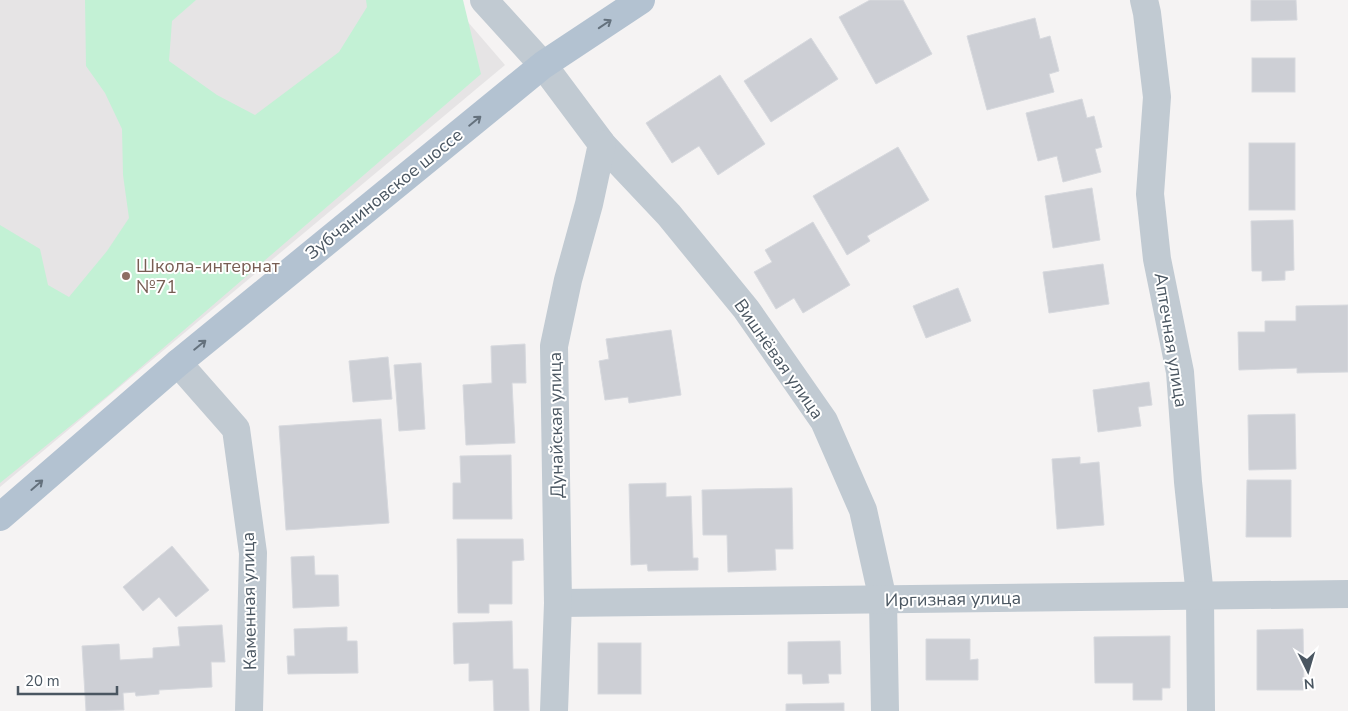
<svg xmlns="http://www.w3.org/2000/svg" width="1348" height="711" viewBox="0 0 1348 711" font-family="'Nunito Sans',sans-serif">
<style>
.education{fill:#e6e4e5}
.green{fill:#c3f1d5}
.building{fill:#cdcfd5;stroke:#d7d9de}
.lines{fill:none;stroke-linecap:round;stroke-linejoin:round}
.street{stroke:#c1cad2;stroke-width:28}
.primary{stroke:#b3c2d1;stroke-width:28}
.oneway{stroke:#64717d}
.education-dot{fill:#8d6e63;stroke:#fff;stroke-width:2}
.labels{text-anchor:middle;stroke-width:4;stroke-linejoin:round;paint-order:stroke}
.street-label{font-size:18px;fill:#4a5661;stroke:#fff}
.education-label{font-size:18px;fill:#785e54;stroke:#fff;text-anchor:start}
</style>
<rect width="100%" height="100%" fill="#f5f3f3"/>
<path class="education" d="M0,0H449L505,65L0,487Z"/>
<path class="green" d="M85,0H196L172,21L169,61L217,95L255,115L339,52L367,7L366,0H463L481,74L111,393L0,483V225L40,249L48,285L69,297L107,251L129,218L123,175L122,129L105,93L86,66Z"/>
<g class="building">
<path d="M870,0H903L932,54L876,84L839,17Z"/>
<path d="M1251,0H1296L1297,20L1251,21Z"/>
<path d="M1035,18L1040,39L1050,36L1059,71L1049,74L1054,92L987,110L967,36Z"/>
<path d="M811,38L838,79L771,122L744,81Z"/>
<rect x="1252" y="58" width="43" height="34"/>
<path d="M720,75L765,144L718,175L699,146L672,163L646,123Z"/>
<path d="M1082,99L1087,118L1094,116L1102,147L1095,149L1101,172L1063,182L1057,156L1038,161L1026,113Z"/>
<rect x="1249" y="143" width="46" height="67"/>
<path d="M898,147L929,200L867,236L870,241L847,255L813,196Z"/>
<path d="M1092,188L1100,240L1053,248L1045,196Z"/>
<path d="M1293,220L1294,270L1285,271V280L1262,281V271H1252L1251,221Z"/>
<path d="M813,222L850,285L803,313L794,298L776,309L754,272L772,262L765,250Z"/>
<path d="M1103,264L1109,304L1049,313L1043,272Z"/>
<path d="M958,288L971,321L926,338L913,306Z"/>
<path d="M1348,305V372L1297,373V368L1239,370L1238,332H1265V321H1296V306Z"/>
<path d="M671,330L681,395L629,403L628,397L605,400L599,361L609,359L606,339Z"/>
<path d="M525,344L526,383H512L515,443L466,445L463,385L492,383L491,346Z"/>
<path d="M388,357L392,399L353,402L349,361Z"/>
<path d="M421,363L425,429L399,431L394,365Z"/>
<path d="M1149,382L1152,405L1138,407L1141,426L1098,432L1093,390Z"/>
<path d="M1295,414L1296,469L1249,470L1248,415Z"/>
<path d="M381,419L389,523L286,530L279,426Z"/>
<path d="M511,455L512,519H453V483H461L460,456Z"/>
<path d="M1080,457V464L1099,462L1104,525L1057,529L1052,459Z"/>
<path d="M1247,480H1291V537H1246Z"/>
<path d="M666,483V497L691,496L693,558H698V570L648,571L647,564L631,565L629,484Z"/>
<path d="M792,488L793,549H775L776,570L728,572L727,535H703L702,490Z"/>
<path d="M457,539H523L524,560L512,561V604H489V613H458Z"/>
<path d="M172,546L209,590L176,617L159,597L143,611L123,587Z"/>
<path d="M314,556L315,575H338L339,606L293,608L291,557Z"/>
<path d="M512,621L513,669H528L529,711H494L493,680L469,681V663L454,664L453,623Z"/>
<path d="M222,625L225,662H211L212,687L159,690V694L136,696L135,692L123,693L124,710L86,711L82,646L119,644L120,660L153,658V648L180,646L178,627Z"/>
<path d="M347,627V641H357L358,673L288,674L287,656H295L294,629Z"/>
<path d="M1303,629L1304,690H1257V630Z"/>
<path d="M1170,636V688H1162V700H1133V683H1095L1094,637Z"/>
<path d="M926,639H970V660L978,659V680H926Z"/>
<path d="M840,641L841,674H828L829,683L803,684L802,674H788V642Z"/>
<rect x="598" y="643" width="43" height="51"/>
<path d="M844,703V711H786V704Z"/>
</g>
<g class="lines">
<g class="street">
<path d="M484,0L543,65L602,144L669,215L746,309L824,421L863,510L883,600L885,711"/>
<path d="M1144,0L1147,13L1157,97L1150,194L1157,259L1180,372L1188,482L1200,596L1201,711"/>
<path d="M178,363L236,429L253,553L249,711"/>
<path d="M558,603L1348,594"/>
<path d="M554,711L558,603L554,346L568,280L589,204L602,144"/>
</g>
<path class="primary" d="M0,517L178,363L543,65L641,0"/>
</g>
<defs><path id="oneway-shaft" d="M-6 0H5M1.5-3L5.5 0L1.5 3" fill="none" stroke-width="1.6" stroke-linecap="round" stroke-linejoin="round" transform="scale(1.25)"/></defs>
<g class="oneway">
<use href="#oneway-shaft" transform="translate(605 24) rotate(-34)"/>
<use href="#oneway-shaft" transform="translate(475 121) rotate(-39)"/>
<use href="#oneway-shaft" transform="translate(200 345) rotate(-39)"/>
<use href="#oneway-shaft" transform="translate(37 485) rotate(-41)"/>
</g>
<circle class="education-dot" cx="126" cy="276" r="5"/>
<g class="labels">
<g class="street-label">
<text transform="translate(384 194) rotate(-39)" y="6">Зубчаниновское шоссе</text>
<text transform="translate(1171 340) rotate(81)" y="6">Аптечная улица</text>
<text transform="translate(779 359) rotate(55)" y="6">Вишнёвая улица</text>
<text transform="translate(556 425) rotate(-91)" y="6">Дунайская улица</text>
<text transform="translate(953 599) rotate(-1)" y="6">Иргизная улица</text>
<text transform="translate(249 601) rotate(-91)" y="6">Каменная улица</text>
</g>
<g class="education-label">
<text x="136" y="272">Школа-интернат<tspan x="136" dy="21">№71</tspan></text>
</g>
</g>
<g transform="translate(1308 671) rotate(175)" stroke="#ffffff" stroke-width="4" paint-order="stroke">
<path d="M0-4L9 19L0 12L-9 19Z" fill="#4a5661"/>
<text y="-8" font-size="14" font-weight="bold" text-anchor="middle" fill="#4a5661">N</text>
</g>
<path d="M18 686v8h99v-8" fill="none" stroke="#4a5661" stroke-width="2.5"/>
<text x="25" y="686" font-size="15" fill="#4a5661" stroke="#ffffff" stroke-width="4" paint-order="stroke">20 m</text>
</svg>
